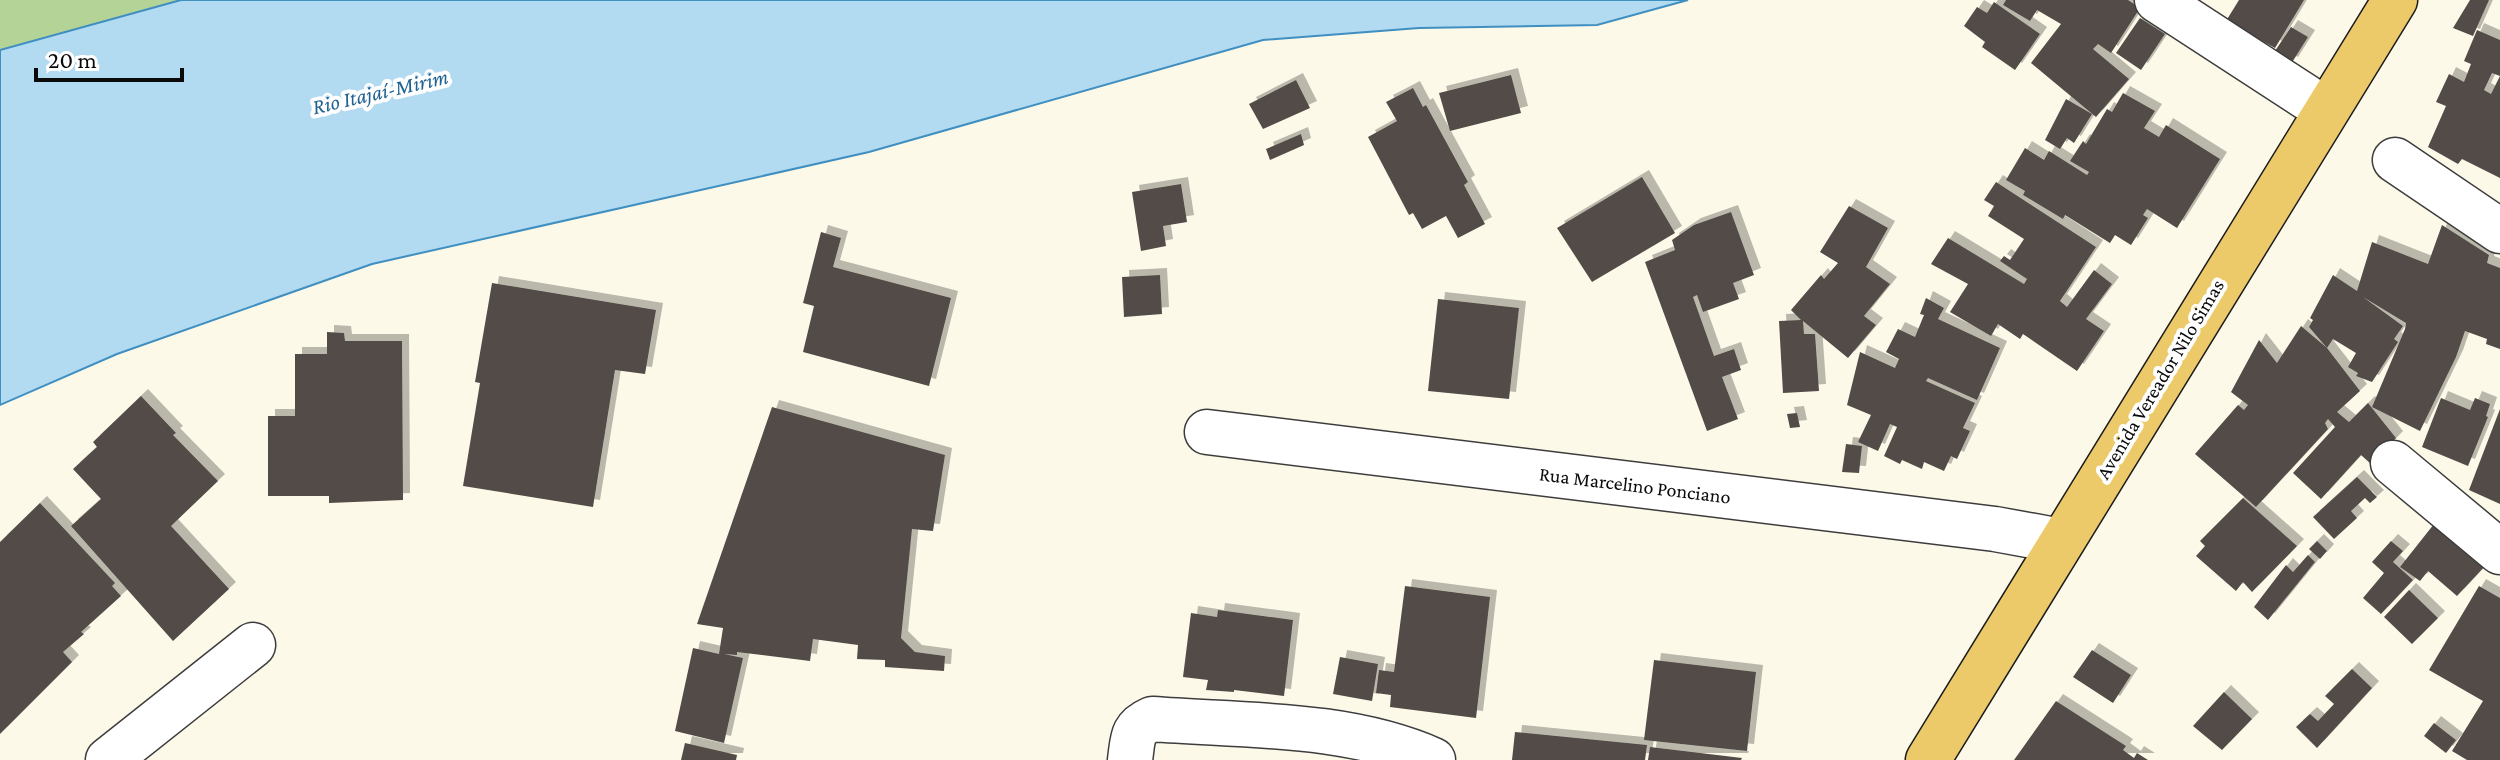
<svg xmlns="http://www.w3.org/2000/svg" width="2500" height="760" viewBox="0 0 2500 760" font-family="'Crimson Pro',serif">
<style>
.forest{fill:#b3d397}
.water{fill:#b2daf0;stroke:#3f8fc1;stroke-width:2}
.building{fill:#524b47;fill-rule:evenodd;filter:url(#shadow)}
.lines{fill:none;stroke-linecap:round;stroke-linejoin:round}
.minor-casing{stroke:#3d3d3d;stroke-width:47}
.major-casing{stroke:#1b1b1b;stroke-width:47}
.minor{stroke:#fff;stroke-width:44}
.major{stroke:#edca69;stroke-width:44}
.labels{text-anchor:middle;stroke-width:8;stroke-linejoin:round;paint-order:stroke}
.street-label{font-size:20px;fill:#0a0a0a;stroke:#fff}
.water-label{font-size:22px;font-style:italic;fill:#1f6190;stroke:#fff}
</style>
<defs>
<filter id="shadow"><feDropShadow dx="7" dy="-7" stdDeviation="0" flood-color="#0004"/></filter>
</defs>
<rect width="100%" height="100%" fill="#fdf9e9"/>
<path class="forest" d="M0,0H181L0,50Z"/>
<path class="water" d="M181,0H1688L1597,25L1419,28L1263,40L869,152L372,264L117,354L0,405V50Z"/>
<g class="building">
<path d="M2006,0H2128L2140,8L2111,53L2098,44L2093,49L2129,79L2096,117L2031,63L2061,24L2037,10L2030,21L2003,5Z"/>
<path d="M2239,0H2304L2275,48L2226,21Z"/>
<path d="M2470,0H2489L2473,36L2453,28Z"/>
<path d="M1994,2L2040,34L2015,70L1982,47L1985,42L1964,26L1977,7L1987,13Z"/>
<path d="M2140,18L2165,34L2141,70L2116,53Z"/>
<path d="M2291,27L2308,37L2291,64L2273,54Z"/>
<path d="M2477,30L2500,40V178L2462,159L2458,164L2428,147L2446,106L2436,102L2449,74L2464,82L2471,64L2464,61ZM2492,73L2500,76L2491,94L2484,90Z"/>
<path d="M1511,75L1521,113L1450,131L1439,93Z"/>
<path d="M1296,80L1310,108L1263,129L1249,104Z"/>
<path d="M1413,88L1423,107L1426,105L1468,182L1464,185L1485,224L1458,238L1446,216L1422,229L1413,213L1409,215L1368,137L1397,121L1386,102Z"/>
<path d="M2123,93L2155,111L2144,128L2159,137L2166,125L2220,159L2177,228L2147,209L2143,215L2148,218L2131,245L2115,235L2110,243L2065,215L2063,219L2023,195L2025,191L2006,180L2025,148L2044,160L2049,151L2087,175L2089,172L2070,161L2083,141L2086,144L2107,109L2112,112Z"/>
<path d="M2066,99L2092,114L2074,143L2067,138L2060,149L2045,140Z"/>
<path d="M1301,134L1304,145L1270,160L1266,149Z"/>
<path d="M1642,177L1675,233L1592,282L1557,228Z"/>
<path d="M1996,182L2096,247L2060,301L2067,307L2094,270L2112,284L2086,319L2104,331L2077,371L2023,334L2020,339L1998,324L1991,336L1950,312L1968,284L1931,264L1948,238L2024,284L2027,279L2000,261L2004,256L2010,260L2024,239L1988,216L1994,206L1984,200Z"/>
<path d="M1181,184L1187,222L1163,226L1166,246L1141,251L1132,192Z"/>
<path d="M1849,206L1888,228L1866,267L1890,284L1864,316L1876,325L1848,358L1803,321L1804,334H1815L1819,391L1783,393L1779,321L1801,320L1791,310L1821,275L1824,279L1838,263L1820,252Z"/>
<path d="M1731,212L1754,275L1733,283L1739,299L1703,312L1697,295L1693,297L1714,356L1734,349L1741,370L1722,377L1738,419L1707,431L1645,262L1675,250L1672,240L1694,225Z"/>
<path d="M2442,225L2489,255L2487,263L2500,268V349L2486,344L2487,339L2465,331L2456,357L2420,431L2372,407L2405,329L2406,323L2363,297L2403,326L2394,339L2398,342L2372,382L2356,376L2358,373L2348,367L2356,353L2333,339L2327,348L2309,327L2313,320L2310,318L2333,275L2357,291L2372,242L2428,264Z"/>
<path d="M821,232L841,238L833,267L951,298L929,386L803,352L814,306L803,303Z"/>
<path d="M1160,275L1162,314L1124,317L1122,277Z"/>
<path d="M492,283L656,310L645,374L615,370L593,507L463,486L480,383L475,382Z"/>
<path d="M1926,298L1944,308L1938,319L2000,348L1977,400L1928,378L1926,381L1975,403L1963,428L1970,431L1957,459L1951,456L1944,471L1924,462L1922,469L1902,460L1900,464L1884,456L1897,427L1890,424L1878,451L1858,442L1871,415L1847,405L1860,352L1895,368L1899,359L1886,352L1898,329L1915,337L1924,315L1920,314Z"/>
<path d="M1438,299L1519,308L1509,399L1428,391Z"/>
<path d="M2301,326L2327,348L2360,391L2337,412L2349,422L2368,403L2396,438L2371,464L2361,455L2321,499L2293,473L2335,427L2328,419L2325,423L2328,429L2256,507L2195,454L2238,405L2244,410L2248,405L2231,392L2259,340L2277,363Z"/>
<path d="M327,332L344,333L345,341H402L403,500L329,503V496H268V416H295V354H327Z"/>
<path d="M141,396L176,433L173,435L218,481L171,526L229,589L173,641L71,526L101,499L73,469L97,447L93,442Z"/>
<path d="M2441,398L2470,410L2475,398L2490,404L2486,416L2488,417L2468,466L2422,447Z"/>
<path d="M772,407L945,455L933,531L912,529L901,638L915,652L945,656L944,671L885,667V660L857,659L858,645L813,639L810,661L737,652V655L724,654L743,658L724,743L675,731L693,648L719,654L723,628L697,624Z"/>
<path d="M2500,409V504L2469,490Z"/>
<path d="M1797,413L1800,427L1790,428L1787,414Z"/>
<path d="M1846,444L1862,446L1859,473L1842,472Z"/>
<path d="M2357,477L2377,497L2370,503L2365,498L2351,511L2357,518L2334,539L2313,517Z"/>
<path d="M2243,498L2297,546L2252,592L2243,582L2236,591L2196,556L2205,546L2200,541Z"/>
<path d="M40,503L115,583L112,586L121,596L81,632L84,634L63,652L72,662L0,734V542Z"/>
<path d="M2434,524L2486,565L2457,596L2428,571L2420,581L2400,567Z"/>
<path d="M2317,541L2327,551L2320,559L2309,549Z"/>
<path d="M2391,541L2403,551L2393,562L2413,580L2381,614L2363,598L2384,573L2372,562Z"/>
<path d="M2308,555L2315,562L2268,620L2254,607L2286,565L2293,572Z"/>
<path d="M1405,586L1490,597L1476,718L1390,707L1391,695L1376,693L1379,670L1394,672Z"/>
<path d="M2479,586L2500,598V760H2467L2452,751L2483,701L2429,670Z"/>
<path d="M2409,590L2438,618L2412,644L2384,617Z"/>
<path d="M1218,610L1293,620L1284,696L1234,690V692L1206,690L1208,680L1183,677L1191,613L1217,617Z"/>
<path d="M2092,650L2131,675L2113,703L2073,677Z"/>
<path d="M1340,657L1378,664L1372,701L1333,694Z"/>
<path d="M1654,660L1756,672L1747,751L1644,740Z"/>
<path d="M2352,669L2372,688L2317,748L2296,727L2310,714L2318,721L2334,704L2325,696Z"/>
<path d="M2224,692L2252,719L2222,750L2193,726Z"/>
<path d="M2056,701L2126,746L2123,750L2134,758L2137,753L2148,760H2014Z"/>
<path d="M2434,723L2456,740L2446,753L2424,736Z"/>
<path d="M1515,732L1647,745L1645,760H1512Z"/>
<path d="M685,743L737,755L736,760H681Z"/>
<path d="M1650,747L1742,758L1741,760H1648Z"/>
</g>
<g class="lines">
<defs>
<g id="minor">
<path d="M2157,0L2326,110"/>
<path d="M2395,160L2500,231"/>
<path d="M1207,432L1995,529L2061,541"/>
<path d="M2393,463L2500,552"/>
<path d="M108,760L253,645"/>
<path d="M1130,760C1133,739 1131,728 1152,719C1245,726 1347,722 1433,760"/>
</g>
<path id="major" d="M1928,760L2395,0"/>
</defs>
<use href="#minor" class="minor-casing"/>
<use href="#major" class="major-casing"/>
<use href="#minor" class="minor"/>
<use href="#major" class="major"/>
</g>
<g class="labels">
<g class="street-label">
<text transform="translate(2160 379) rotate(-59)" y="7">Avenida Vereador Nilo Simas</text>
<text transform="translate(1635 485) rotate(7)" y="7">Rua Marcelino Ponciano</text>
</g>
<g class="water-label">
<text transform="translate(380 91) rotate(-13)" y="8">Rio Itajaí-Mirim</text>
</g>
</g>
<path d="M36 68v12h146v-12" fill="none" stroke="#0a0a0a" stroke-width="4"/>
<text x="48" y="68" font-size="24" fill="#0a0a0a" stroke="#ffffff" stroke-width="6" paint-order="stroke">20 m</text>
</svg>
